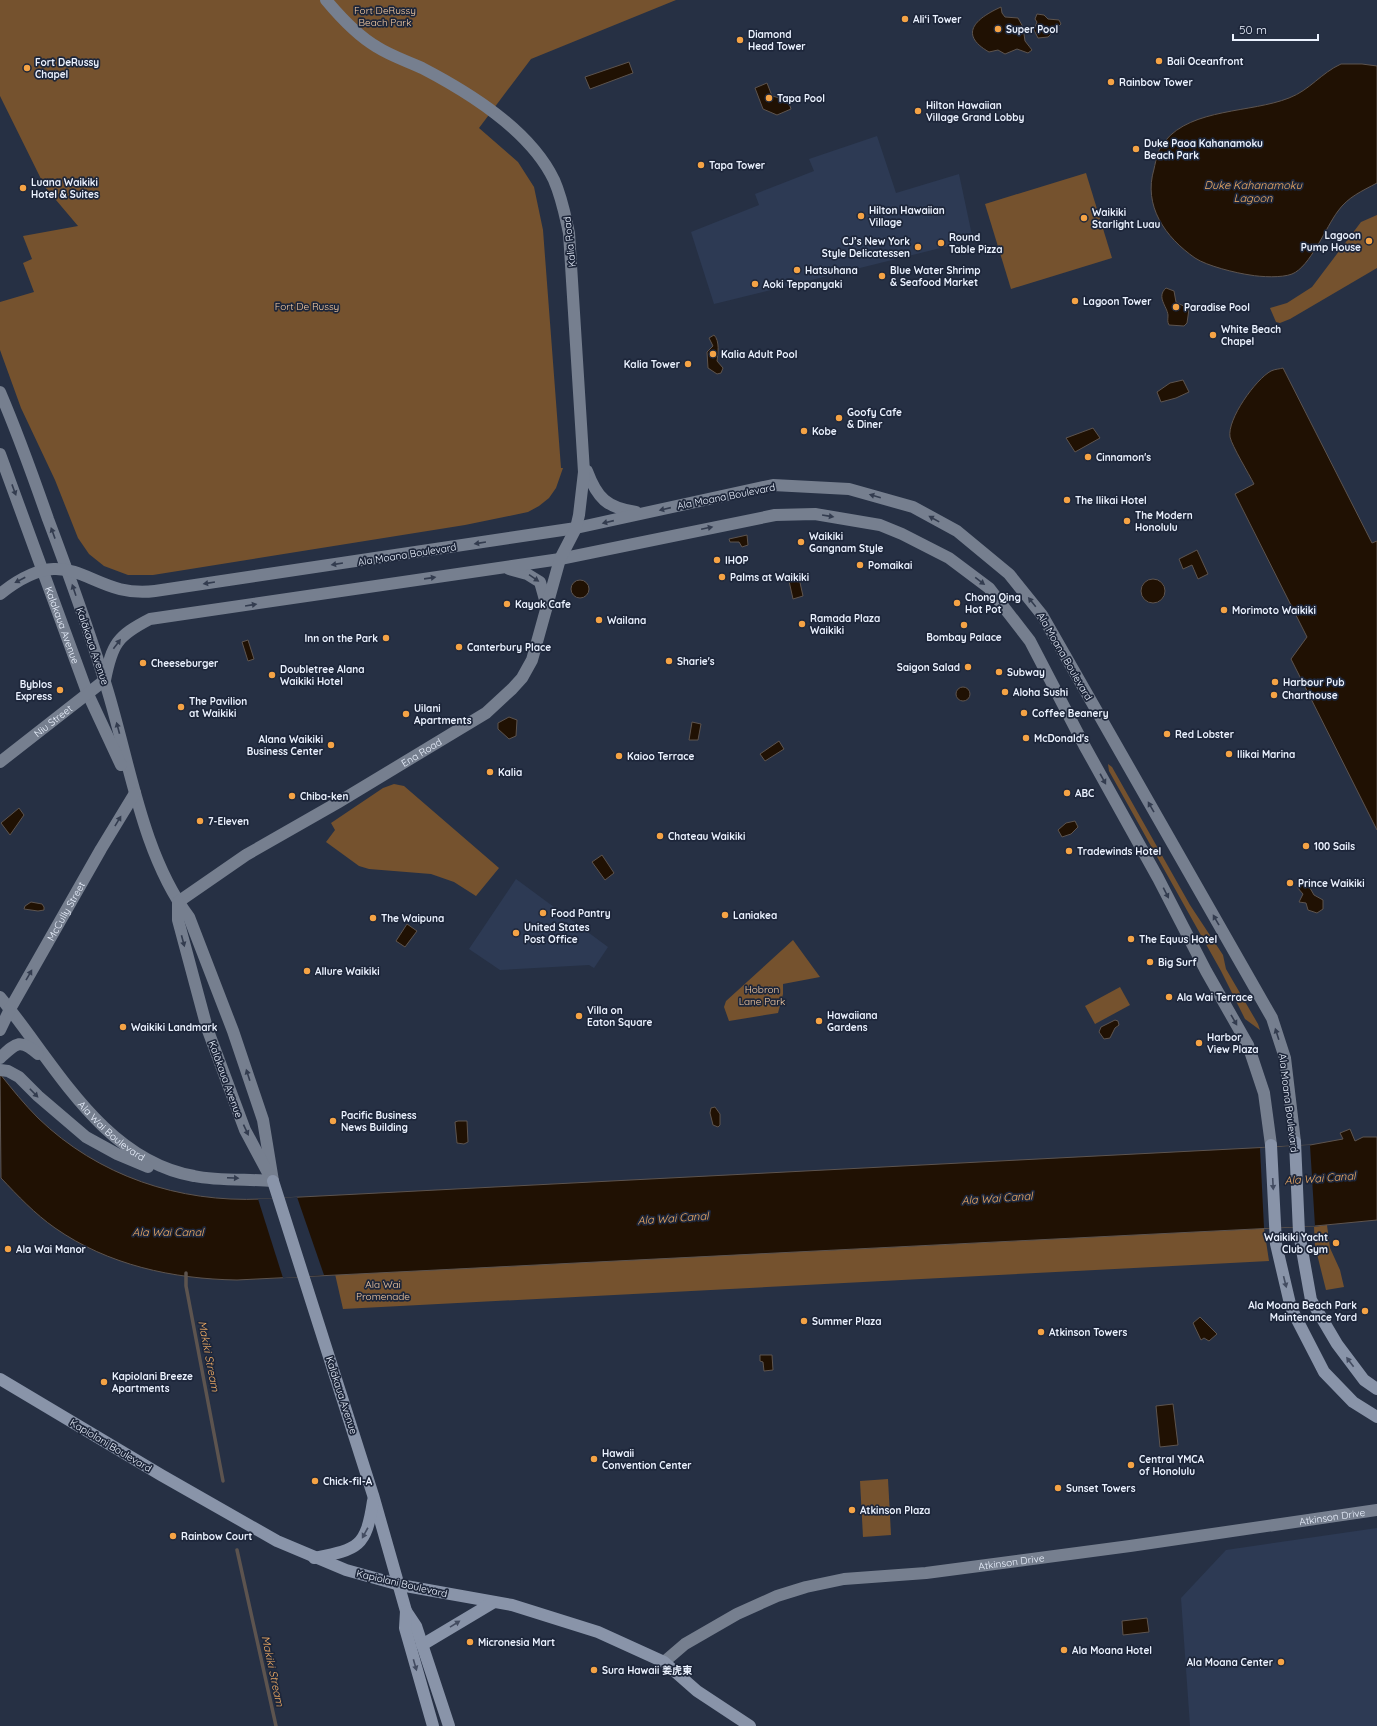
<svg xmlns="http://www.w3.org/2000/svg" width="1377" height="1726" viewBox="0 0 1377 1726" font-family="Quicksand,'Noto Sans SC',sans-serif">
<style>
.built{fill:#2d3a54}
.green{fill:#75522e}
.water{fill:#201103;stroke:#5d544f}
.pier{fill:#263044}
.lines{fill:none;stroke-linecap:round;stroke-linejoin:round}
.stream{stroke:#5d544f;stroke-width:3.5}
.secondary{stroke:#767f8f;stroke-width:12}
.primary{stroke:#8994a9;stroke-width:12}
.oneway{fill:#333c4f}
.oneway2{fill:#434c61}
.poi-dot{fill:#f5a345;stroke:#1d263a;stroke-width:1.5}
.labels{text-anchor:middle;stroke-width:3.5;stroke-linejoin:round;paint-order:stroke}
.park-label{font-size:10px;fill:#f9cea4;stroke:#1d263a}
.poi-label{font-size:10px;font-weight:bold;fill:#ebf2ff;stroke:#1d263a;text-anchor:start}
.street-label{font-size:10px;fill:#ebf2ff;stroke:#1d263a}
.water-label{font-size:11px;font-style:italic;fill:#f5af65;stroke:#1d263a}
</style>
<rect width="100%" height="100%" fill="#263044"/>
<g class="built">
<path d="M877,136L896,193L959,174L973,240L714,304L691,232L759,205L755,194L814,171L809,159Z"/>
<path d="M516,879L608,947L594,968L589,965L500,970L469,949Z"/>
<path d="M1377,1528V1726H1190L1181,1598L1226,1550Z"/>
</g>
<g class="green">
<path d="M0,0H676L531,59L479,128L518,162L534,187L543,230L561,468H563L556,488L549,498L539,506L528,512L465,525L153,575H128L104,566L89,554L78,538L55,480L21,408L0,350V302L34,292L23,263L32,259L23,236L78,226L45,187L0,96Z"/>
<path d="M1086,173L1112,258L1011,289L985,204Z"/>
<path d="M1377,215V268L1290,319L1280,323L1276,322L1270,308L1287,303L1312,287L1361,222Z"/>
<path d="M1108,764L1112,767L1190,905L1223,955L1226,969L1258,1024L1260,1030L1245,1019L1221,971L1109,771Z"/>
<path d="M394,784L404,786L499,868L476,896L454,882L431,874L369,869L359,866L326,842L335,830L331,823L383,788Z"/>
<path d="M793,940L820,977L783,984V994L778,1013L729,1021L724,1007L726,1001Z"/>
<path d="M1120,987L1130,1005L1095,1024L1085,1006Z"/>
<path d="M1327,1225L1330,1248L1340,1270L1344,1287L1326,1290L1315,1246L1314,1227Z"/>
<path d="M1264,1228L1269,1261L343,1309L335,1274Z"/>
<path d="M888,1479L891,1535L863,1537L860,1481Z"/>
</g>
<g class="water">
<path d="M1001,7L1002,13L1005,17L1018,18L1023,27L1025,41L1032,50L1028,53L1017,49L1005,54L998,50L989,52C956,33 979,17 1001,7Z"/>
<path d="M1037,14L1044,15L1048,19L1059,20L1061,24L1048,37L1038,38L1034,30L1037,22L1035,19Z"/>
<path d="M629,62L633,73L590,89L585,77Z"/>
<path d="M1341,64H1362L1377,66V183C1362,191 1348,197 1338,211C1326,227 1310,267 1292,274C1282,278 1261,277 1250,275C1236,273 1207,266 1195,258C1165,237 1143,206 1154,169C1156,160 1158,148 1165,141C1192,108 1251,113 1289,98C1310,90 1321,73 1341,64Z"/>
<path d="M767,83L772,96L788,100L791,109L777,115L763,109L755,88Z"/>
<path d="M1166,288L1174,291L1176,302L1189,309L1187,323L1184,326L1169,325C1167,321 1168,320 1168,315C1167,306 1156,297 1166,288Z"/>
<path d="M714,335C720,341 718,354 717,361L723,368L721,373L717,374L708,368L707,352L713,346L709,338Z"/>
<path d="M1283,368L1372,543L1377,541V830L1291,659L1307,637L1235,494L1254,484C1249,474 1232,446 1230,437C1227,419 1256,379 1271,371C1275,369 1280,369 1283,368Z"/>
<path d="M1183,380L1189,392L1176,398L1161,402L1157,392L1170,383Z"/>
<path d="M1093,428L1100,438L1075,452L1066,438Z"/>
<path d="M747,535L748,545L742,547L739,542H730L729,539Z"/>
<path d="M1197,550L1208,574L1198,579L1192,565L1183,569L1179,559Z"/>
<path d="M799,578L803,596L793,599L789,581Z"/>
<circle cx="1153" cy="591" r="12"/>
<circle cx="580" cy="589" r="9"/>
<path d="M248,640L254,659L248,661L242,642Z"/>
<circle cx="963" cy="694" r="7"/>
<path d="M509,717L517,720L516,736L509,739L498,729V723Z"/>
<path d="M692,722L701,724L698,740H689Z"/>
<path d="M779,741L784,749L765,761L760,754Z"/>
<path d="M19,808L24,815L10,835L1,823Z"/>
<path d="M1075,821L1078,827L1071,834L1062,837L1058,830L1066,823Z"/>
<path d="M602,855L614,873L605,880L592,862Z"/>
<path d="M1306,881L1314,895L1323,900V909L1317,913L1308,910L1306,903L1299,902L1303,894L1297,887Z"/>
<path d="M31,902L42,904L44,907V910L38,911L24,909L25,906Z"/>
<path d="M407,924L417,931L405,947L396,941Z"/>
<path d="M1115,1020L1118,1021L1119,1025L1115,1028L1110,1038L1104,1039L1099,1032L1101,1027Z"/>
<path d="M0,1074C12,1089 24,1104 38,1118C98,1176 179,1203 262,1199L1310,1145L1343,1139L1340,1133L1350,1129L1355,1141L1363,1137H1377V1220L1315,1226L237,1280C173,1279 108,1265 55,1228C35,1214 18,1196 1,1178Z"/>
<path d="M715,1107L720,1114V1125L718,1127L713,1125L710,1113L711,1108Z"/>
<path d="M458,1121H467L468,1142L464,1144L457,1143L455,1122Z"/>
<path d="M1200,1317L1217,1334L1209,1341L1204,1338L1201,1340L1193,1323Z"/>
<path d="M760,1355H772L773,1370L764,1371L763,1362L760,1361Z"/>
<path d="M1173,1404L1178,1445L1160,1447L1156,1406Z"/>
<path d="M1147,1618L1149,1632L1123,1635L1122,1621Z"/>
</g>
<g class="pier">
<path d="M1310,1145L1315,1226L1264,1228L1260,1148Z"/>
<path d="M297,1197L324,1275L283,1278L258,1199Z"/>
</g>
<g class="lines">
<g class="stream">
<path d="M186,1273V1286L223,1481"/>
<path d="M237,1550L276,1726"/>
</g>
<g class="secondary">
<path d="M0,392C18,434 33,476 48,519C68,572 87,625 104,679C129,756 140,851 189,917L233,1031L263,1120L273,1181"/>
<path id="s1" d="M0,454L87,692L121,765"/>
<path d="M587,471C597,498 607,508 636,512"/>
<path d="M509,569L527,574L540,582L547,607"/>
<path d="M0,594C74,535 87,600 155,591L576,528L773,485L849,489L913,507L957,531L1009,574L1042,615L1272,1018L1285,1058L1295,1142"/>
<path d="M105,680C112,644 117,636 150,619L560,559L775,515L815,514L880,525L902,534L949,558L989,588L1030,641L1084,745L1158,878L1206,971L1248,1045L1264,1093L1271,1145"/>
<path id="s2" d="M0,762L105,680"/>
<path id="s3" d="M178,902L246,855L337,803L486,713L512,689L522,678L532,660L560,559L576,528L579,515L584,472L569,233C565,215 562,198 554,180C530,130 470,93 422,68C407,61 391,56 377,47C358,36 341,18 326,0"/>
<path d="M178,902V920L207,1028L245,1130L268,1173"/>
<path id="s4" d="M0,997C54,1062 102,1160 194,1176C218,1181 248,1179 273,1181"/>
<path id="s5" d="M0,1030L10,1009L101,849L135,793"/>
<path d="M0,1058C16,1043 20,1038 38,1054"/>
<path d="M0,1070L8,1071L19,1077L38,1096L86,1137L117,1154L148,1167"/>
<path id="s6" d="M664,1662L685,1644L737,1614L777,1596L806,1587L844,1579L926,1573L1130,1546L1377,1510"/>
</g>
<g class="primary">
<path d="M1295,1142L1299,1233L1311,1300L1337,1344L1364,1380L1377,1389"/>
<path d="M1271,1145L1276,1244L1291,1308L1324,1372L1353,1402L1377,1417"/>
<path d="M273,1181L373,1495L406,1611L416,1626L449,1726"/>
<path d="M0,1379L161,1475L277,1541L346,1570L400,1585L512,1605L598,1632L664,1662L697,1691L750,1726"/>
<path d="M314,1558C358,1549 366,1548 373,1501"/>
<path d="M406,1611L405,1628L433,1726"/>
<path d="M422,1645L494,1602"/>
</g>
</g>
<defs><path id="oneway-solid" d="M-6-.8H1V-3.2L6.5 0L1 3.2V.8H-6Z"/></defs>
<g class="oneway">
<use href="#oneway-solid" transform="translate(14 490) rotate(70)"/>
<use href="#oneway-solid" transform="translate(875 496) rotate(-164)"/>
<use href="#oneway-solid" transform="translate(665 509) rotate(167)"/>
<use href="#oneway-solid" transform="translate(828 516) rotate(9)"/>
<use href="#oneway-solid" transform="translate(934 519) rotate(-151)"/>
<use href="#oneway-solid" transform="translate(608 522) rotate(167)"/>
<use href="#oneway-solid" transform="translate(707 528) rotate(-12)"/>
<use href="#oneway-solid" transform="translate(53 533) rotate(-110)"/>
<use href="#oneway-solid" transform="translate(480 543) rotate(171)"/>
<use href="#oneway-solid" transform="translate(337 564) rotate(171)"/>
<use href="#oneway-solid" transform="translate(430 578) rotate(-8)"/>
<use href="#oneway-solid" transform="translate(534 578) rotate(34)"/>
<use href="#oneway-solid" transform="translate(20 580) rotate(152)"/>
<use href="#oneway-solid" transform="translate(980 581) rotate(37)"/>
<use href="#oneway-solid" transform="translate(209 583) rotate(171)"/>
<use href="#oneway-solid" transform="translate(74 590) rotate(-109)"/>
<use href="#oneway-solid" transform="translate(1032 602) rotate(-129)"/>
<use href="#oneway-solid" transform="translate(251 605) rotate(-9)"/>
<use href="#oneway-solid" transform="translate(117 644) rotate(-53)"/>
<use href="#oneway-solid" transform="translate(118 728) rotate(-105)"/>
<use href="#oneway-solid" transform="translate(1103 779) rotate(61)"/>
<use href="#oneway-solid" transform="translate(1151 807) rotate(-120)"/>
<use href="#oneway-solid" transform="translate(118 821) rotate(-59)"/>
<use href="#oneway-solid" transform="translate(1166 893) rotate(63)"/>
<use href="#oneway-solid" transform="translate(1216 920) rotate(-120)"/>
<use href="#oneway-solid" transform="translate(183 941) rotate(75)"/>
<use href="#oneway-solid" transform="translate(29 975) rotate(-60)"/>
<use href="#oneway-solid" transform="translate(1234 1020) rotate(60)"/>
<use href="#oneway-solid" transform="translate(1277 1034) rotate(-108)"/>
<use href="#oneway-solid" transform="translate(248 1075) rotate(-108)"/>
<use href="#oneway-solid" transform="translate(34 1093) rotate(46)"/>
<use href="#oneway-solid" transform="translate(246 1130) rotate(65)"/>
<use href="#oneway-solid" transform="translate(233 1178) rotate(3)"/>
</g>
<g class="oneway2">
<use href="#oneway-solid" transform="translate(1273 1184) rotate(87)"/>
<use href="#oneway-solid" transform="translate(1285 1282) rotate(76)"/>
<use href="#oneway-solid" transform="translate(1350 1362) rotate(-127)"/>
<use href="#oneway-solid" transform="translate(365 1533) rotate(119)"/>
<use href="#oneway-solid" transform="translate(455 1624) rotate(-32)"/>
<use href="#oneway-solid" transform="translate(415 1665) rotate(74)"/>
</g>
<g class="poi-dot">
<circle cx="905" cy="19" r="4"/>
<circle cx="998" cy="29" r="4"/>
<circle cx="740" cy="40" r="4"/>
<circle cx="1159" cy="61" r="4"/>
<circle cx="27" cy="68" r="4"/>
<circle cx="1111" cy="82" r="4"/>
<circle cx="769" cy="98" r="4"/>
<circle cx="918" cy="111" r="4"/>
<circle cx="1136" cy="149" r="4"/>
<circle cx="701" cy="165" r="4"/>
<circle cx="23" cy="188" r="4"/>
<circle cx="861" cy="216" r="4"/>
<circle cx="1084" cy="218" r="4"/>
<circle cx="1369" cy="241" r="4"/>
<circle cx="941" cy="243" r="4"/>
<circle cx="918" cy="247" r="4"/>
<circle cx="797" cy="270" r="4"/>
<circle cx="882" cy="276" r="4"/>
<circle cx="755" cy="284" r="4"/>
<circle cx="1075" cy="301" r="4"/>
<circle cx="1176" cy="307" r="4"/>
<circle cx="1213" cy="335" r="4"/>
<circle cx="713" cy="354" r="4"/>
<circle cx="688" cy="364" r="4"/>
<circle cx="839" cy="418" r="4"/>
<circle cx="804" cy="431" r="4"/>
<circle cx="1088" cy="457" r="4"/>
<circle cx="1067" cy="500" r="4"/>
<circle cx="1127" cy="521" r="4"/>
<circle cx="801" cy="542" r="4"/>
<circle cx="717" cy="560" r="4"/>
<circle cx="860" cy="565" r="4"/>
<circle cx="722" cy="577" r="4"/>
<circle cx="957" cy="603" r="4"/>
<circle cx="507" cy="604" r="4"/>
<circle cx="1224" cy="610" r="4"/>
<circle cx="599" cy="620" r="4"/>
<circle cx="802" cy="624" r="4"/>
<circle cx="964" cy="625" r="4"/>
<circle cx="386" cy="638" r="4"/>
<circle cx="459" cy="647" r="4"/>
<circle cx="669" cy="661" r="4"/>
<circle cx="143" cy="663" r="4"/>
<circle cx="968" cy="667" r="4"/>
<circle cx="999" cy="672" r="4"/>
<circle cx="272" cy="675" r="4"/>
<circle cx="1275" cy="682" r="4"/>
<circle cx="60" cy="690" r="4"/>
<circle cx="1005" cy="692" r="4"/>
<circle cx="1274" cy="695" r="4"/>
<circle cx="181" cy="707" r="4"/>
<circle cx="1024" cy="713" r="4"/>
<circle cx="406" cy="714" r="4"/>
<circle cx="1167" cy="734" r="4"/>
<circle cx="1026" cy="738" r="4"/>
<circle cx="331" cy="745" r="4"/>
<circle cx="1229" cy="754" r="4"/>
<circle cx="619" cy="756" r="4"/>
<circle cx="490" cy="772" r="4"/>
<circle cx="1067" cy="793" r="4"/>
<circle cx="292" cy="796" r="4"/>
<circle cx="200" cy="821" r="4"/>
<circle cx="660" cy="836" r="4"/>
<circle cx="1306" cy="846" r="4"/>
<circle cx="1069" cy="851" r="4"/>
<circle cx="1290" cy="883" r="4"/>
<circle cx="543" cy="913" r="4"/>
<circle cx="725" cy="915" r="4"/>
<circle cx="373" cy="918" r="4"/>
<circle cx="516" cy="933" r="4"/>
<circle cx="1131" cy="939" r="4"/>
<circle cx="1150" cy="962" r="4"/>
<circle cx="307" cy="971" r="4"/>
<circle cx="1169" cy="997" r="4"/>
<circle cx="579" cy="1016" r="4"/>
<circle cx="819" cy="1021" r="4"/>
<circle cx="123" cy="1027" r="4"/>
<circle cx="1199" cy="1043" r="4"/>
<circle cx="333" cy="1121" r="4"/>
<circle cx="1336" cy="1243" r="4"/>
<circle cx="8" cy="1249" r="4"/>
<circle cx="1365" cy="1311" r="4"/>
<circle cx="804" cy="1321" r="4"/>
<circle cx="1041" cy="1332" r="4"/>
<circle cx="104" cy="1382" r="4"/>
<circle cx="594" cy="1459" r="4"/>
<circle cx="1131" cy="1465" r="4"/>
<circle cx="315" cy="1481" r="4"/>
<circle cx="1058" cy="1488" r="4"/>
<circle cx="852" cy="1510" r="4"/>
<circle cx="173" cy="1536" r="4"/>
<circle cx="470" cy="1642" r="4"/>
<circle cx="1064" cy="1650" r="4"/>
<circle cx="1281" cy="1662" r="4"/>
<circle cx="594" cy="1670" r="4"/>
</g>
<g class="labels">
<g class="park-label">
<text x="385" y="14">Fort DeRussy<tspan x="385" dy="12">Beach Park</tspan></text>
<text x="307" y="310">Fort De Russy</text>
<text x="762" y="993">Hobron<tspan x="762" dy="12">Lane Park</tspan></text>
<text x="383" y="1288">Ala Wai<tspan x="383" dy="12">Promenade</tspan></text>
</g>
<g class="poi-label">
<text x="913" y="23">Aliʻi Tower</text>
<text x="1006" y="33">Super Pool</text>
<text x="748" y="38">Diamond<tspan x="748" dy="12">Head Tower</tspan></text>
<text x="1167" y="65">Bali Oceanfront</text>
<text x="35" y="66">Fort DeRussy<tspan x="35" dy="12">Chapel</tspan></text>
<text x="1119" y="86">Rainbow Tower</text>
<text x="777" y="102">Tapa Pool</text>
<text x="926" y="109">Hilton Hawaiian<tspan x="926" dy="12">Village Grand Lobby</tspan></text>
<text x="1144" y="147">Duke Paoa Kahanamoku<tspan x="1144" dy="12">Beach Park</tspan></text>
<text x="709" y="169">Tapa Tower</text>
<text x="31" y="186">Luana Waikiki<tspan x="31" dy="12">Hotel &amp; Suites</tspan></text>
<text x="869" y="214">Hilton Hawaiian<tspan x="869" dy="12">Village</tspan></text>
<text x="1092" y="216">Waikiki<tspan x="1092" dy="12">Starlight Luau</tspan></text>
<text x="1361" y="239" text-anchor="end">Lagoon<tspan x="1361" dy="12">Pump House</tspan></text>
<text x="949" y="241">Round<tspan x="949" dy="12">Table Pizza</tspan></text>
<text x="910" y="245" text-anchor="end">CJ’s New York<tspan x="910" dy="12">Style Delicatessen</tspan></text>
<text x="805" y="274">Hatsuhana</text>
<text x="890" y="274">Blue Water Shrimp<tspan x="890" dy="12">&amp; Seafood Market</tspan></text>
<text x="763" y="288">Aoki Teppanyaki</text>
<text x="1083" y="305">Lagoon Tower</text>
<text x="1184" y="311">Paradise Pool</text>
<text x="1221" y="333">White Beach<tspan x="1221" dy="12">Chapel</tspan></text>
<text x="721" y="358">Kalia Adult Pool</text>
<text x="680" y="368" text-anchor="end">Kalia Tower</text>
<text x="847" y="416">Goofy Cafe<tspan x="847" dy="12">&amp; Diner</tspan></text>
<text x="812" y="435">Kobe</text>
<text x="1096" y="461">Cinnamon's</text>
<text x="1075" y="504">The Ilikai Hotel</text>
<text x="1135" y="519">The Modern<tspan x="1135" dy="12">Honolulu</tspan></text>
<text x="809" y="540">Waikiki<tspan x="809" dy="12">Gangnam Style</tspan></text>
<text x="725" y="564">IHOP</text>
<text x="868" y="569">Pomaikai</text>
<text x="730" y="581">Palms at Waikiki</text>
<text x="965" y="601">Chong Qing<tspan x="965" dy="12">Hot Pot</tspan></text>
<text x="515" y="608">Kayak Cafe</text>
<text x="1232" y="614">Morimoto Waikiki</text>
<text x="810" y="622">Ramada Plaza<tspan x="810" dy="12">Waikiki</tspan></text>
<text x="607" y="624">Wailana</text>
<text x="964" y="641" text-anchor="middle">Bombay Palace</text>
<text x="378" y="642" text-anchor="end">Inn on the Park</text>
<text x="467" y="651">Canterbury Place</text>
<text x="677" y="665">Sharie's</text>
<text x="151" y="667">Cheeseburger</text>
<text x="960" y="671" text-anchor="end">Saigon Salad</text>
<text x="280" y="673">Doubletree Alana<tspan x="280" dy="12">Waikiki Hotel</tspan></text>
<text x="1007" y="676">Subway</text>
<text x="1283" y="686">Harbour Pub</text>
<text x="52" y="688" text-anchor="end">Byblos<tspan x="52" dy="12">Express</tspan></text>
<text x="1013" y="696">Aloha Sushi</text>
<text x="1282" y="699">Charthouse</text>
<text x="189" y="705">The Pavilion<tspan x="189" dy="12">at Waikiki</tspan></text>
<text x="414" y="712">Uilani<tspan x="414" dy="12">Apartments</tspan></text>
<text x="1032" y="717">Coffee Beanery</text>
<text x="1175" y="738">Red Lobster</text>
<text x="1034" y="742">McDonald's</text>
<text x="323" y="743" text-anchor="end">Alana Waikiki<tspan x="323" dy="12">Business Center</tspan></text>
<text x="1237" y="758">Ilikai Marina</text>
<text x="627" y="760">Kaioo Terrace</text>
<text x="498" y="776">Kalia</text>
<text x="1075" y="797">ABC</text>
<text x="300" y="800">Chiba-ken</text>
<text x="208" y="825">7-Eleven</text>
<text x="668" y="840">Chateau Waikiki</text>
<text x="1314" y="850">100 Sails</text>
<text x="1077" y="855">Tradewinds Hotel</text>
<text x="1298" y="887">Prince Waikiki</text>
<text x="551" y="917">Food Pantry</text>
<text x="733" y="919">Laniakea</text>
<text x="381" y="922">The Waipuna</text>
<text x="524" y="931">United States<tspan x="524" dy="12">Post Office</tspan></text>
<text x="1139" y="943">The Equus Hotel</text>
<text x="1158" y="966">Big Surf</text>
<text x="315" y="975">Allure Waikiki</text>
<text x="1177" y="1001">Ala Wai Terrace</text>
<text x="587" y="1014">Villa on<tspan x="587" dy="12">Eaton Square</tspan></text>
<text x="827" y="1019">Hawaiiana<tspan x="827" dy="12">Gardens</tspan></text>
<text x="131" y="1031">Waikiki Landmark</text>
<text x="1207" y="1041">Harbor<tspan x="1207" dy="12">View Plaza</tspan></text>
<text x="341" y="1119">Pacific Business<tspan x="341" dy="12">News Building</tspan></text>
<text x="1328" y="1241" text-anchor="end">Waikiki Yacht<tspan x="1328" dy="12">Club Gym</tspan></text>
<text x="16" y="1253">Ala Wai Manor</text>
<text x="1357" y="1309" text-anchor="end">Ala Moana Beach Park<tspan x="1357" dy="12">Maintenance Yard</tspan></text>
<text x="812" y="1325">Summer Plaza</text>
<text x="1049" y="1336">Atkinson Towers</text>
<text x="112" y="1380">Kapiolani Breeze<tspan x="112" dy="12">Apartments</tspan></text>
<text x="602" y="1457">Hawaii<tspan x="602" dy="12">Convention Center</tspan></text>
<text x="1139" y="1463">Central YMCA<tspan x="1139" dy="12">of Honolulu</tspan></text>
<text x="323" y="1485">Chick-fil-A</text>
<text x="1066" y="1492">Sunset Towers</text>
<text x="860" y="1514">Atkinson Plaza</text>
<text x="181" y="1540">Rainbow Court</text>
<text x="478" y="1646">Micronesia Mart</text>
<text x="1072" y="1654">Ala Moana Hotel</text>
<text x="1273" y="1666" text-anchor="end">Ala Moana Center</text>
<text x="602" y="1674">Sura Hawaii 姜虎東</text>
</g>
<g class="street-label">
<text transform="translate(569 242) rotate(-96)" y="4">Kalia Road</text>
<text transform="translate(726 496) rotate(-11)" y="4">Ala Moana Boulevard</text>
<text transform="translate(407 554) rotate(-9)" y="4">Ala Moana Boulevard</text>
<text dy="4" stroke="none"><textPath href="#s1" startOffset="182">Kalakaua Avenue</textPath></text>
<text transform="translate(93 646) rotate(71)" y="4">Kalākaua Avenue</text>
<text transform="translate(1065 656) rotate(60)" y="4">Ala Moana Boulevard</text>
<text dy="4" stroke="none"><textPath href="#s2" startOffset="67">Niu Street</textPath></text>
<text dy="4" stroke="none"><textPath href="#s3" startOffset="286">Ena Road</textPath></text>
<text dy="4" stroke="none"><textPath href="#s5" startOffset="136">McCully Street</textPath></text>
<text transform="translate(226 1079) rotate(70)" y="4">Kalākaua Avenue</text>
<text transform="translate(1289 1103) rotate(83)" y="4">Ala Moana Boulevard</text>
<text dy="4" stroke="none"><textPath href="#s4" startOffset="175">Ala Wai Boulevard</textPath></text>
<text transform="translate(342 1395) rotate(72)" y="4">Kalākaua Avenue</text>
<text transform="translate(111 1445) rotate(31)" y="4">Kapiolani Boulevard</text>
<text dy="4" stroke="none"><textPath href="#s6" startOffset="693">Atkinson Drive</textPath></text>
<text dy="4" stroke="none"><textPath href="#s6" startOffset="369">Atkinson Drive</textPath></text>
<text transform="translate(402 1583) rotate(13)" y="4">Kapiolani Boulevard</text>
</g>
<g class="water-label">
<text x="1253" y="189">Duke Kahanamoku<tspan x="1253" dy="13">Lagoon</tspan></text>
<text transform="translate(1320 1178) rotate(-4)" y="4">Ala Wai Canal</text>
<text transform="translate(997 1198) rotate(-4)" y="4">Ala Wai Canal</text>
<text transform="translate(673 1218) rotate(-4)" y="4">Ala Wai Canal</text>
<text x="168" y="1236">Ala Wai Canal</text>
<text transform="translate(209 1356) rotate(79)" y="4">Makiki Stream</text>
<text transform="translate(273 1671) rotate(78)" y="4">Makiki Stream</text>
</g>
</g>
<path d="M1233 34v6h85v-6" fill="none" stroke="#ebf2ff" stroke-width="2"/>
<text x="1239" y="34" font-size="12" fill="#ebf2ff" stroke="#1d263a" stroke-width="3" paint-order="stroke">50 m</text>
</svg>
